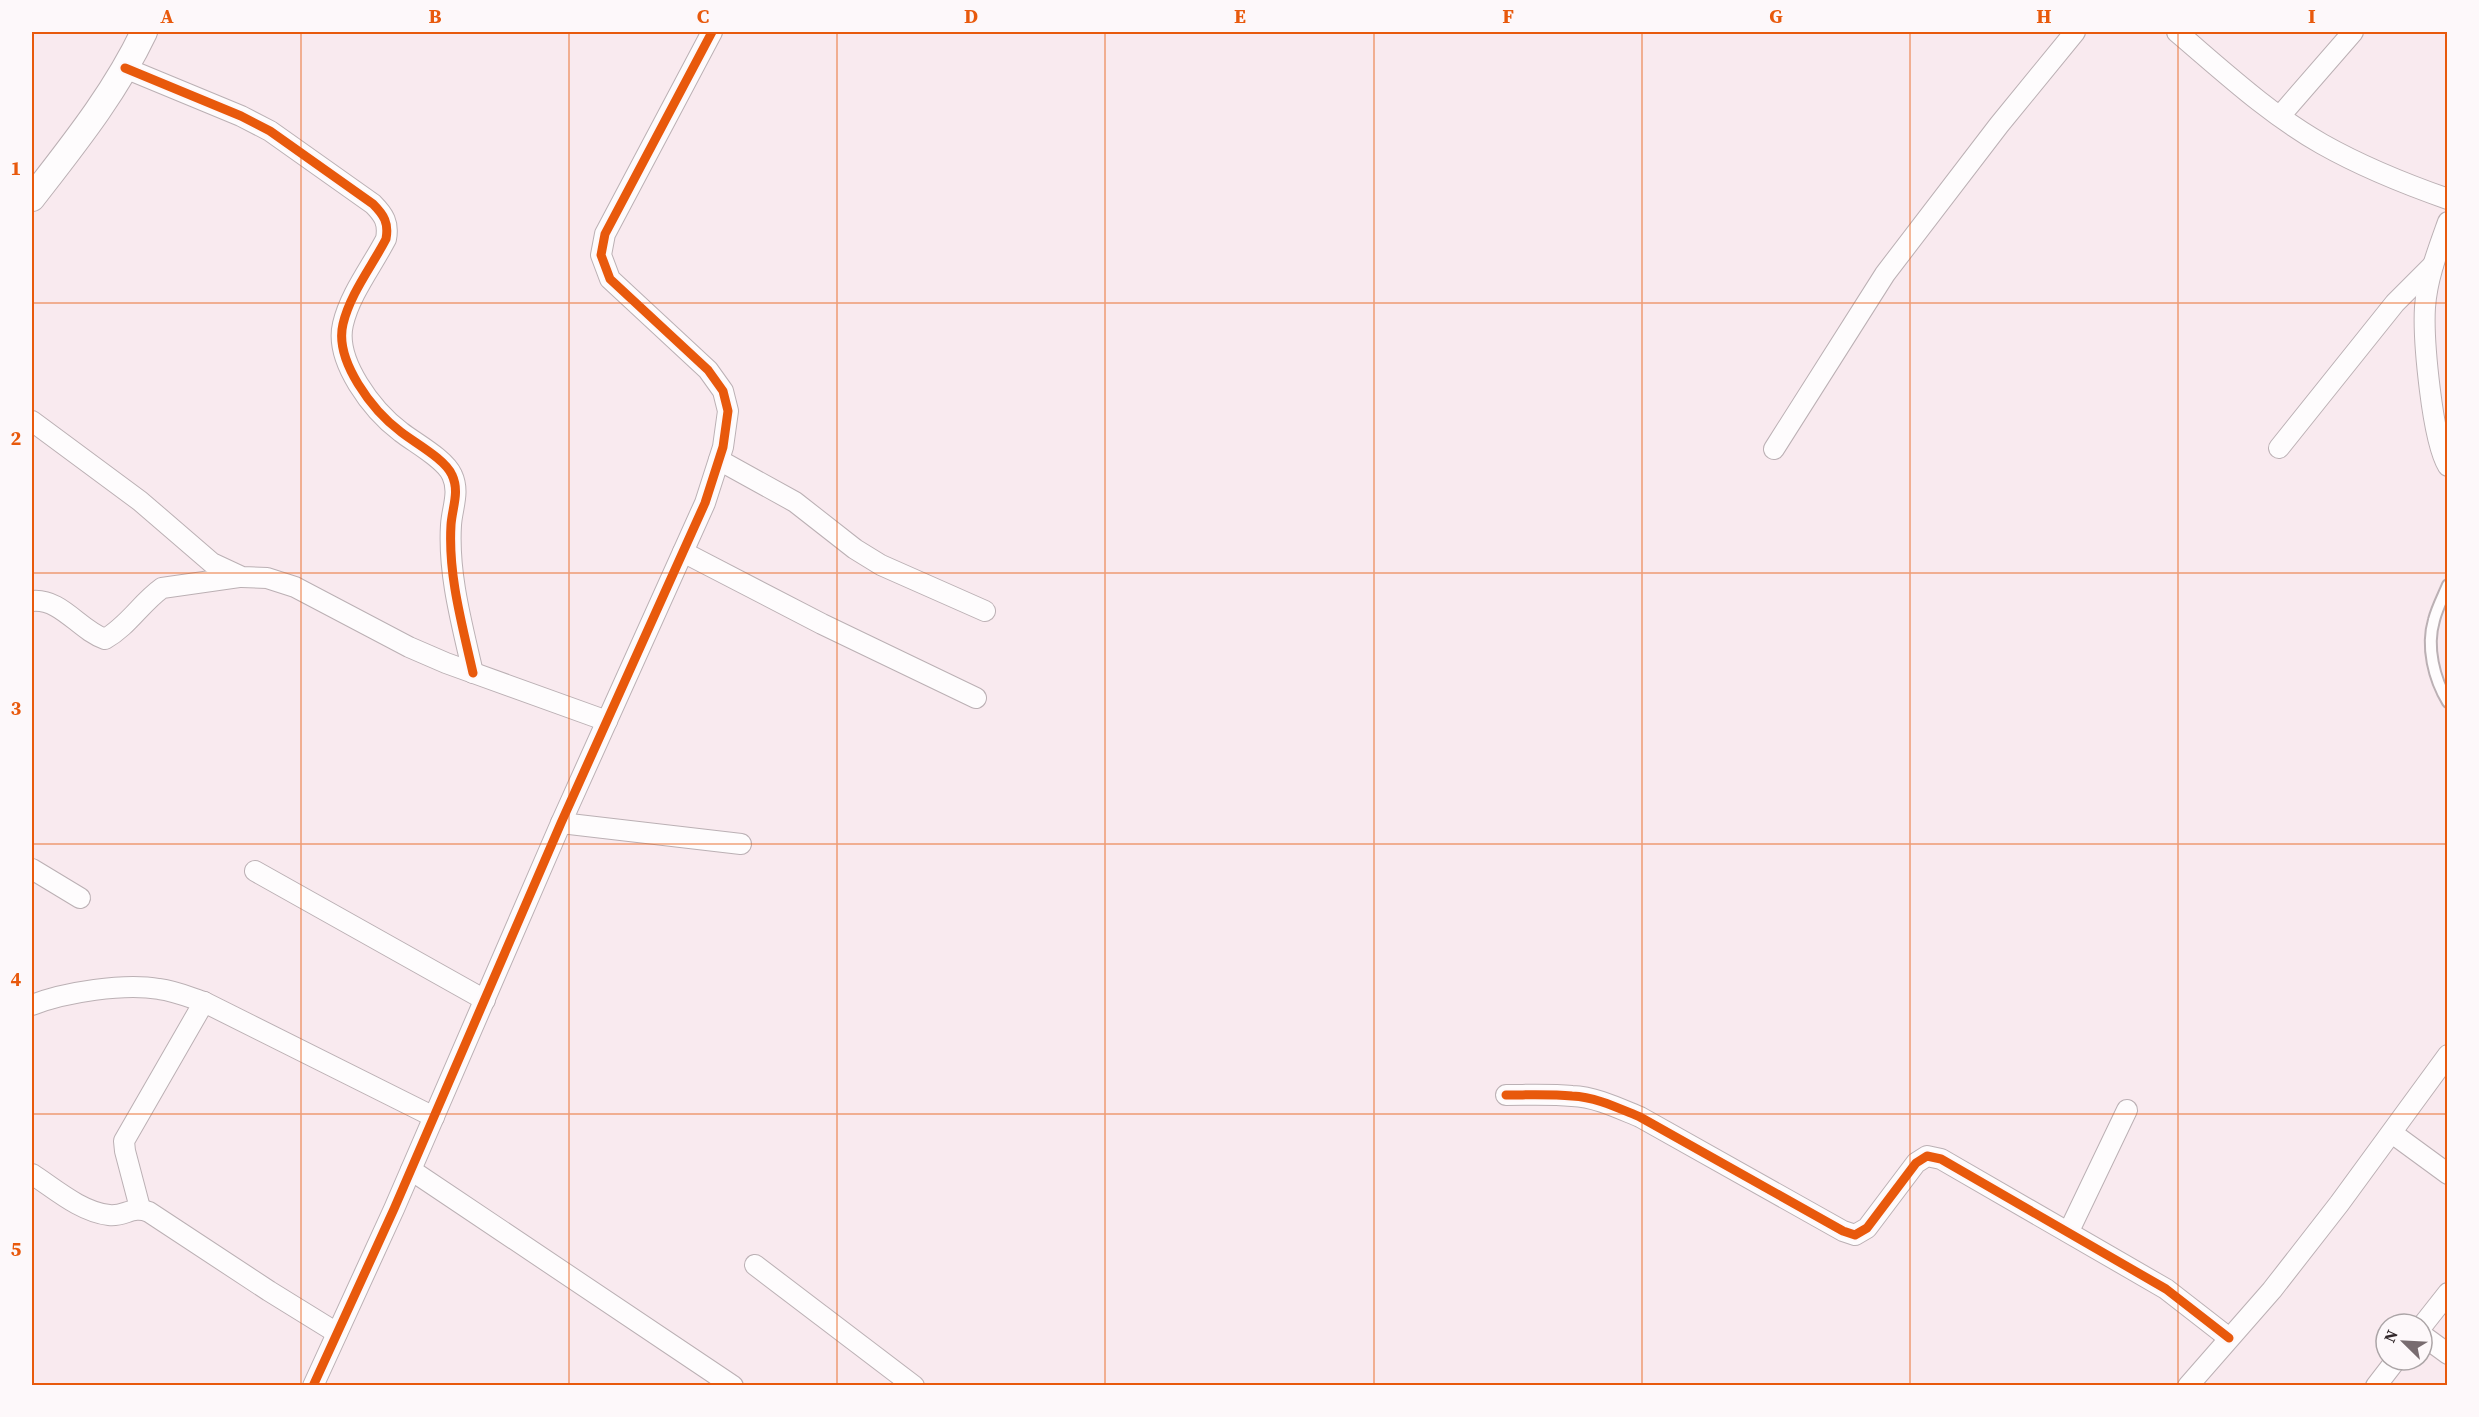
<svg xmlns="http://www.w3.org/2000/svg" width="2479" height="1417" viewBox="0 0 2479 1417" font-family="'Source Serif 4',serif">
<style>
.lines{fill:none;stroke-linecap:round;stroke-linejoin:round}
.service-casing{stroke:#bbb0b4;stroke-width:14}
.minor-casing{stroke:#bbb0b4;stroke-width:22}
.tertiary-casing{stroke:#bbb0b4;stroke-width:28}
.service{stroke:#fefcfd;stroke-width:10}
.minor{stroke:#fefcfd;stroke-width:20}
.tertiary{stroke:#fefcfd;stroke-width:26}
.cycleway-casing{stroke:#fdf8fa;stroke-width:13}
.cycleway{stroke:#e8590c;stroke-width:9}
.grid{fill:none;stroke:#e8590c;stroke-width:1.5;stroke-opacity:0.55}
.neatline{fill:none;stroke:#e8590c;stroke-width:2}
.grid-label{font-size:20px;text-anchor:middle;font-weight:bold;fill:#e8590c}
</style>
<rect width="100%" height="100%" fill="#f9eaef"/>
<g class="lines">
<defs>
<path id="service" d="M2448,585C2443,597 2437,608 2434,620C2426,647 2434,679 2448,702"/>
<g id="minor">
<path d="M2177,32C2223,71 2269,114 2322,144C2361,166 2405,184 2448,199"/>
<path d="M125,68L241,116L270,131L373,204C384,215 389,223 386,239C372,266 350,294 343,324C334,361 373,411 401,432C415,443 445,459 452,475C460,492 452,508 451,525C448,575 462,624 473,673"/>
<path d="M2280,116L2353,32"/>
<path d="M2448,222C2438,250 2427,278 2425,307C2423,339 2432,440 2448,466"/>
<path d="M32,421L140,501L212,563L242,577L267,578L295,587L409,647L446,663L607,721"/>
<path d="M2279,448L2395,303L2433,265"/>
<path d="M1774,449L1885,274L1999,125L2075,32"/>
<path d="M719,460L795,502L855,549L881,565L985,611"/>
<path d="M683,552L822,624L976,698"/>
<path d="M32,601C61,598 79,630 105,639C128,626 141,603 162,588L239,577"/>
<path d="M561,823L741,844"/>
<path d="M32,869L80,898"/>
<path d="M255,871L485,1000"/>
<path d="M32,1005C65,992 124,983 159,989C175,991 189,997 204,1002L434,1117"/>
<path d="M1506,1095C1528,1095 1551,1094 1572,1096C1596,1097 1618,1108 1640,1117L1843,1231L1855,1235L1867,1228L1916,1163L1927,1156L1941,1159L2166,1289L2229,1338"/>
<path d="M2392,1133L2448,1174"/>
<path d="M411,1170L733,1386"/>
<path d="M32,1174C55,1189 81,1212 109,1215C125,1217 132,1205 149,1212L269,1291L337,1333"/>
<path d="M140,1208L125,1151L124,1141L204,1002"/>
<path d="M2069,1231L2127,1110"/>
<path d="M755,1265L914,1386"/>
<path d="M2422,1326L2448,1293"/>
<path d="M2422,1335L2448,1354"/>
<path d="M313,1386L394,1209L561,823L705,503L723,447L728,411L723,391L708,370L610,279L601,255L605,234L712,32"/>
<path d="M2188,1386L2272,1290L2339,1204L2448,1055"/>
<path d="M2376,1386L2396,1360"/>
</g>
<path id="tertiary" d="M32,198C73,145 115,93 144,32"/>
</defs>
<use href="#service" class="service-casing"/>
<use href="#minor" class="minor-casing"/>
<use href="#tertiary" class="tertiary-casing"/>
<use href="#service" class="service"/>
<use href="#minor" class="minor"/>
<use href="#tertiary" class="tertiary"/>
<defs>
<g id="cycleway">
<path d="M125,68L241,116L270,131L373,204C384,215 389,223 386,239C372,266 350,294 343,324C334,361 373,411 401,432C415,443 445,459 452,475C460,492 452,508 451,525C448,575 462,624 473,673"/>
<path d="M1506,1095C1528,1095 1551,1094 1572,1096C1596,1097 1618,1108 1640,1117L1843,1231L1855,1235L1867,1228L1916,1163L1927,1156L1941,1159L2166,1289L2229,1338"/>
<path d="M313,1386L394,1209L561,823L705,503L723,447L728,411L723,391L708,370L610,279L601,255L605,234L712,32"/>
</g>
</defs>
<use href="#cycleway" class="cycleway-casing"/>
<use href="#cycleway" class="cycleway"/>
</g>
<path class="grid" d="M301,32V1386M569,32V1386M837,32V1386M1105,32V1386M1374,32V1386M1642,32V1386M1910,32V1386M2178,32V1386M32,303H2448M32,573H2448M32,844H2448M32,1114H2448"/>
<rect width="2479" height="1417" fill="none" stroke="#fdf8fa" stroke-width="66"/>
<g transform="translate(2404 1342) rotate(294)"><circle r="28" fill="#fdf8fa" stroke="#aca5a7" stroke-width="1.5"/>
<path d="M0-4.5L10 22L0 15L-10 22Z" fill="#786c70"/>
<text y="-9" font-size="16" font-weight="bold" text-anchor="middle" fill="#32282b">N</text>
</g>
<rect x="33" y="33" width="2413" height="1351" class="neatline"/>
<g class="grid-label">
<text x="167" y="23">A</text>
<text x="435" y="23">B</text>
<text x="703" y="23">C</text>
<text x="971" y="23">D</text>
<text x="1240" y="23">E</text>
<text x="1508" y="23">F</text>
<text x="1776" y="23">G</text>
<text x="2044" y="23">H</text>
<text x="2312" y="23">I</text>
<text x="16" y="175">1</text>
<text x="16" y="445">2</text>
<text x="16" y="715">3</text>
<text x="16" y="986">4</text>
<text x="16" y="1256">5</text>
</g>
</svg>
